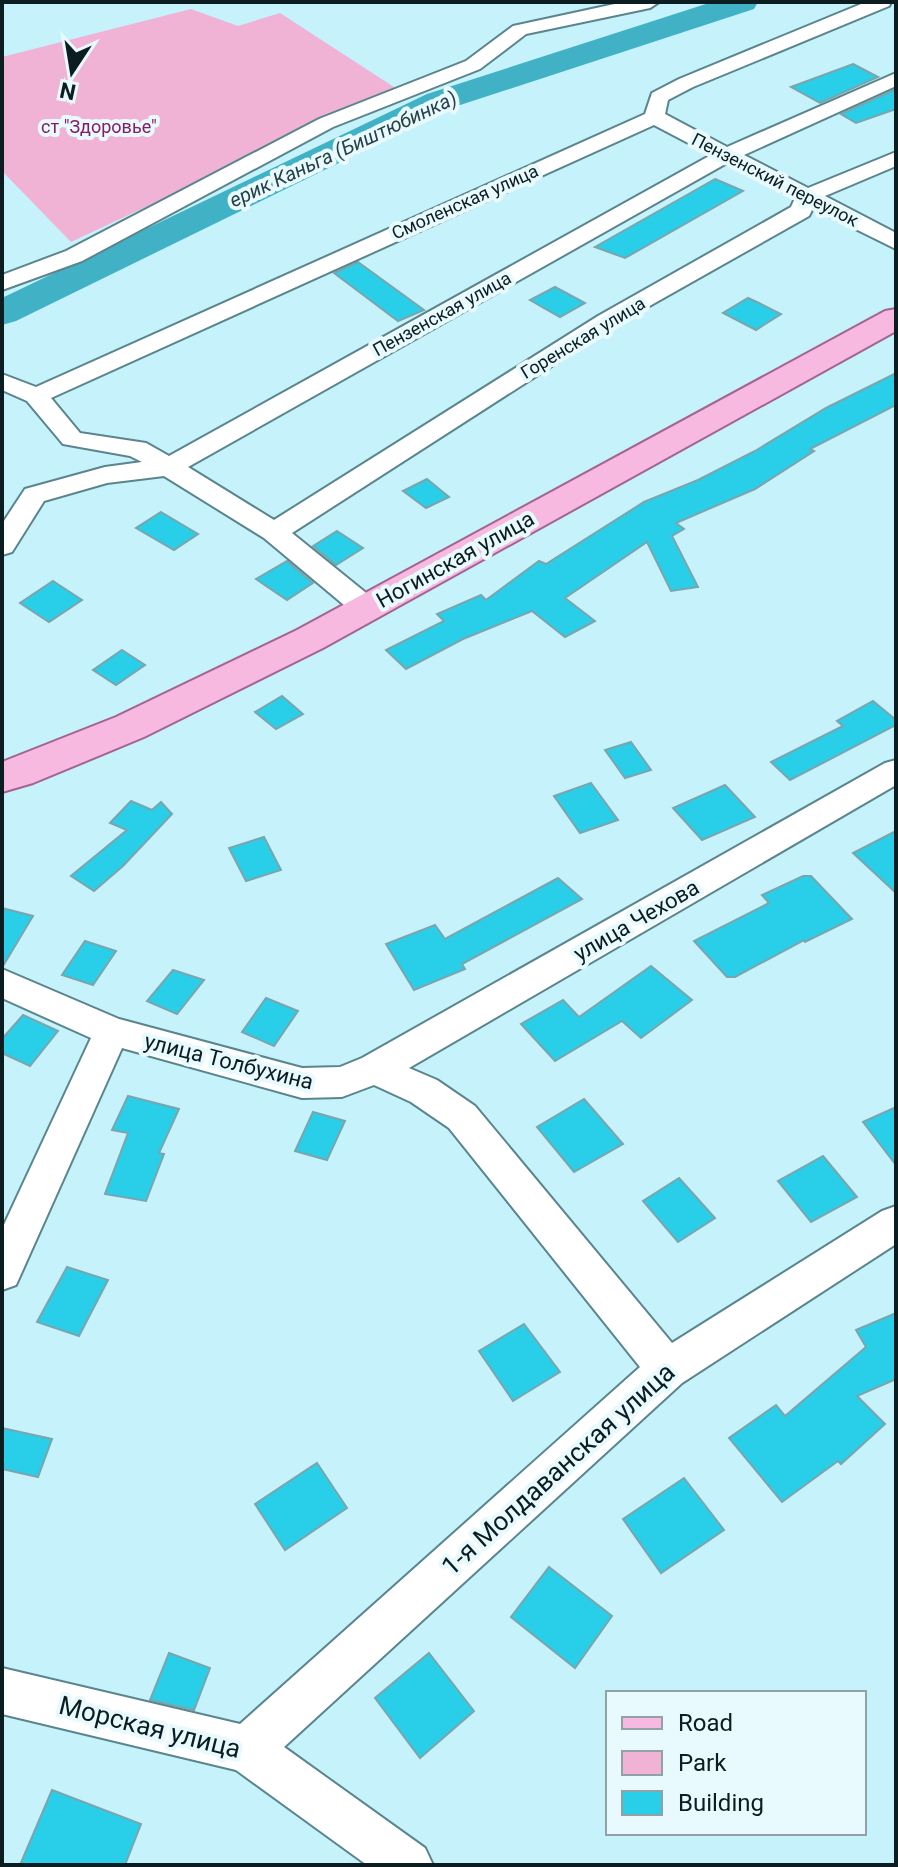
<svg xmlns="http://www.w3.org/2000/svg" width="898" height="1867" viewBox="0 0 898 1867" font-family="Roboto,sans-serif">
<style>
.green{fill:#f0b3d6}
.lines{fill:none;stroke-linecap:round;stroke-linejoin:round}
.river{fill:#41b2c6;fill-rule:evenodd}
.building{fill:#29cfe8;stroke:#7aa5ad;stroke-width:2}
.street-casing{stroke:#5b858d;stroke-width:4}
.primary-casing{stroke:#a26490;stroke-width:4}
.street{fill:#fff;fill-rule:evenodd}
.primary{fill:#f7b9e0;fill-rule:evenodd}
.labels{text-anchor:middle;stroke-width:8;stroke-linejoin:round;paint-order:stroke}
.far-park-label{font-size:18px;fill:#861b65;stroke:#e8fafe}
.far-street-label{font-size:18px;fill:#0c1d21;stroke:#e8fafe}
.far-water-label{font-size:20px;font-style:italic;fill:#284146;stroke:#e8fafe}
.street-label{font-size:22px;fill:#0c1d21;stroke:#e8fafe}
.near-street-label{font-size:26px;fill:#0c1d21;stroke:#e8fafe}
</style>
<rect width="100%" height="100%" fill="#c5f2fb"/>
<path class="green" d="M191,9L238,26L280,13L397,89L71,242L2,171V57Z"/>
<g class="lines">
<path class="river" d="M712,2H758L754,9L451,108L16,321L2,325V298L427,94Z"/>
</g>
<g class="building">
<path d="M853,64L878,77L820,103L791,87Z"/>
<path d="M896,89V109L856,123L841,114Z"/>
<path d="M715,179L743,191L625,258L595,247Z"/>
<path d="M358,262L424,310L398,321L334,273Z"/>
<path d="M555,287L585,303L560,317L530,300Z"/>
<path d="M748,298L759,303L781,314L756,330L723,313Z"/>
<path d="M896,373V405L810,449L814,451L755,489L676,523L684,529L672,536L698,587L671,591L647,542L565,598L595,621L565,637L532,611L463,639L406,669L386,650L444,621L437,614L481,595L486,600L539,561L546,564L644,502L698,480L755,451L826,408Z"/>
<path d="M427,479L449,497L426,508L403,491Z"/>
<path d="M161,512L198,534L174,550L136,528Z"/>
<path d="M337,531L363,548L336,565L313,546Z"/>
<path d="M287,561L313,583L287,600L256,579Z"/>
<path d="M53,581L82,600L49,622L20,603Z"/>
<path d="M122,650L145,665L116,685L93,670Z"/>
<path d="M282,696L303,714L276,729L255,712Z"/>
<path d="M873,701L896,720V725L790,780L771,762L843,726L837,721Z"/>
<path d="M631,742L651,770L625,778L605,750Z"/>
<path d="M591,783L618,820L580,833L554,796Z"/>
<path d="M725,785L755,817L702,840L673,808Z"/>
<path d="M131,801L152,810L161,802L172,814L123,866L94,891L71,876L127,830L110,823Z"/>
<path d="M896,831V893L853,853Z"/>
<path d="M264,837L281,870L246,881L229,848Z"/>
<path d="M803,876H811L852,919L805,942L804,940L735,977H727L694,941L769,903L762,895Z"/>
<path d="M558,878L582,899L462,964L465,969L414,990L386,944L435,925L445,939Z"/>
<path d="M2,908L33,916L3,966H2Z"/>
<path d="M85,941L116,951L93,985L62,975Z"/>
<path d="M651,966L692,1000L641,1038L622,1021L555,1061L521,1024L563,1000L579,1017Z"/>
<path d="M173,970L204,980L177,1014L147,1001Z"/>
<path d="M266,998L298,1011L274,1046L242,1032Z"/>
<path d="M23,1015L58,1031L30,1066L2,1053V1039Z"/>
<path d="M128,1096L179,1109L159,1153L164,1154L146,1201L105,1194L128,1133L112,1130Z"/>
<path d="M584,1099L623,1144L574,1172L537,1127Z"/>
<path d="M896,1107V1165L863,1122Z"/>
<path d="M313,1112L345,1121L327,1160L295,1151Z"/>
<path d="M823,1156L857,1197L811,1222L778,1181Z"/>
<path d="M679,1178L715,1218L678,1242L643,1201Z"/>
<path d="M67,1267L108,1280L79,1336L37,1322Z"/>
<path d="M896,1313V1379L857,1396L885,1424L841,1464L838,1461L782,1502L729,1438L776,1405L785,1416L866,1347L856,1330Z"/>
<path d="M524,1324L560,1372L513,1401L479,1351Z"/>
<path d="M2,1428L52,1439L38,1477L2,1469Z"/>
<path d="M317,1463L347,1508L285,1550L255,1504Z"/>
<path d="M684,1478L724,1530L661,1573L623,1519Z"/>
<path d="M549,1567L612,1616L575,1668L511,1617Z"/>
<path d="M169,1653L210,1668L194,1710L150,1700Z"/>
<path d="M429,1653L474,1711L420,1758L375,1698Z"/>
<path d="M52,1790L141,1824L125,1865H20Z"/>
</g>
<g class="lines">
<defs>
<g id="street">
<path d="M624,2H659L650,8L526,34L480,69L333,127L82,261L2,290V275L66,251L319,119L466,61L513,26Z"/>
<path d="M866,2H891L889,6L693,87L668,100L665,114L727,147L896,73V86L744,155L808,188L896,152V166L825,196L896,233V249L813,208L809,216L614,326L292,533L376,601L380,608L376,615L366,617L356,615L264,538L164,476L107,483L44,501L12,552L2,555V524L25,489L105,467L142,462L130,456L63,444L27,401L2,390V374L36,387L645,114L652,93L679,79ZM654,125L711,155L169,456L146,443L80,433L51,398ZM727,163L795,198L791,207L598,316L274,520L188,467Z"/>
<path d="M896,760V785L409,1068L437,1080L475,1106L672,1343L882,1211L896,1206V1244L682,1383L284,1747L425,1848L433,1865H367L236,1770L2,1714V1668L240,1724L640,1367L449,1128L411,1102L374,1085L342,1097L302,1098L122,1048L16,1285L2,1290V1229L91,1038L2,998V969L119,1019L302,1068L340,1067L362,1058L885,763Z"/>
</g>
<path id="primary" d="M896,309V331L323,648L144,737L33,783L2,792V762L116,717L297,630L885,311Z"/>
</defs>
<use href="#street" class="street-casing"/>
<use href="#primary" class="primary-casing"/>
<use href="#street" class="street"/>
<use href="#primary" class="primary"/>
</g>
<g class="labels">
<g class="far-park-label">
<text x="99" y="133">ст "Здоровье"</text>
</g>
<g class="far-street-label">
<text transform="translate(775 180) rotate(27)" y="6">Пензенский переулок</text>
<text transform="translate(465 202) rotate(-24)" y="6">Смоленская улица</text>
<text transform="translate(442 314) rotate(-29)" y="6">Пензенская улица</text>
<text transform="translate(583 338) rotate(-31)" y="6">Горенская улица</text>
</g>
<g class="far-water-label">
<text transform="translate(343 149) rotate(-25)" y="7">ерик Каньга (Биштюбинка)</text>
</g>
<g class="street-label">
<text transform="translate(455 559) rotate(-29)" y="8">Ногинская улица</text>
<text transform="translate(636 920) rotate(-30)" y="8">улица Чехова</text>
<text transform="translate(229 1061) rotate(14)" y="8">улица Толбухина</text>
</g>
<g class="near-street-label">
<text transform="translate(558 1469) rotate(-42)" y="9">1-я Молдаванская улица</text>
<text transform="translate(150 1727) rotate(14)" y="9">Морская улица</text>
</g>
</g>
<rect width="898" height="1867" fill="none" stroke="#0c1d21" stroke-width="8"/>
<rect x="606" y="1691" width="260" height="144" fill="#e8fafe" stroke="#90a2a6" stroke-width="2"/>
<rect x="622" y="1717" width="40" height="12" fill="#f7b9e0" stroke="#90a2a6" stroke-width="2"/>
<text x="678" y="1731" font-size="24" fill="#0c1d21">Road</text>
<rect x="622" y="1751" width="40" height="24" fill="#f0b3d6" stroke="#90a2a6" stroke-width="2"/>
<text x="678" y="1771" font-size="24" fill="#0c1d21">Park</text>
<rect x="622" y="1791" width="40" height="24" fill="#29cfe8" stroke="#90a2a6" stroke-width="2"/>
<text x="678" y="1811" font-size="24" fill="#0c1d21">Building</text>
<g transform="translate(72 72) rotate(192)" stroke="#e8fafe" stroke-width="6" paint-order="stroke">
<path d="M0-6L14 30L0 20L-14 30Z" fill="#0c1d21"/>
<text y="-12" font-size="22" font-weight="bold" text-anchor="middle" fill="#0c1d21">N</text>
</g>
</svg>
